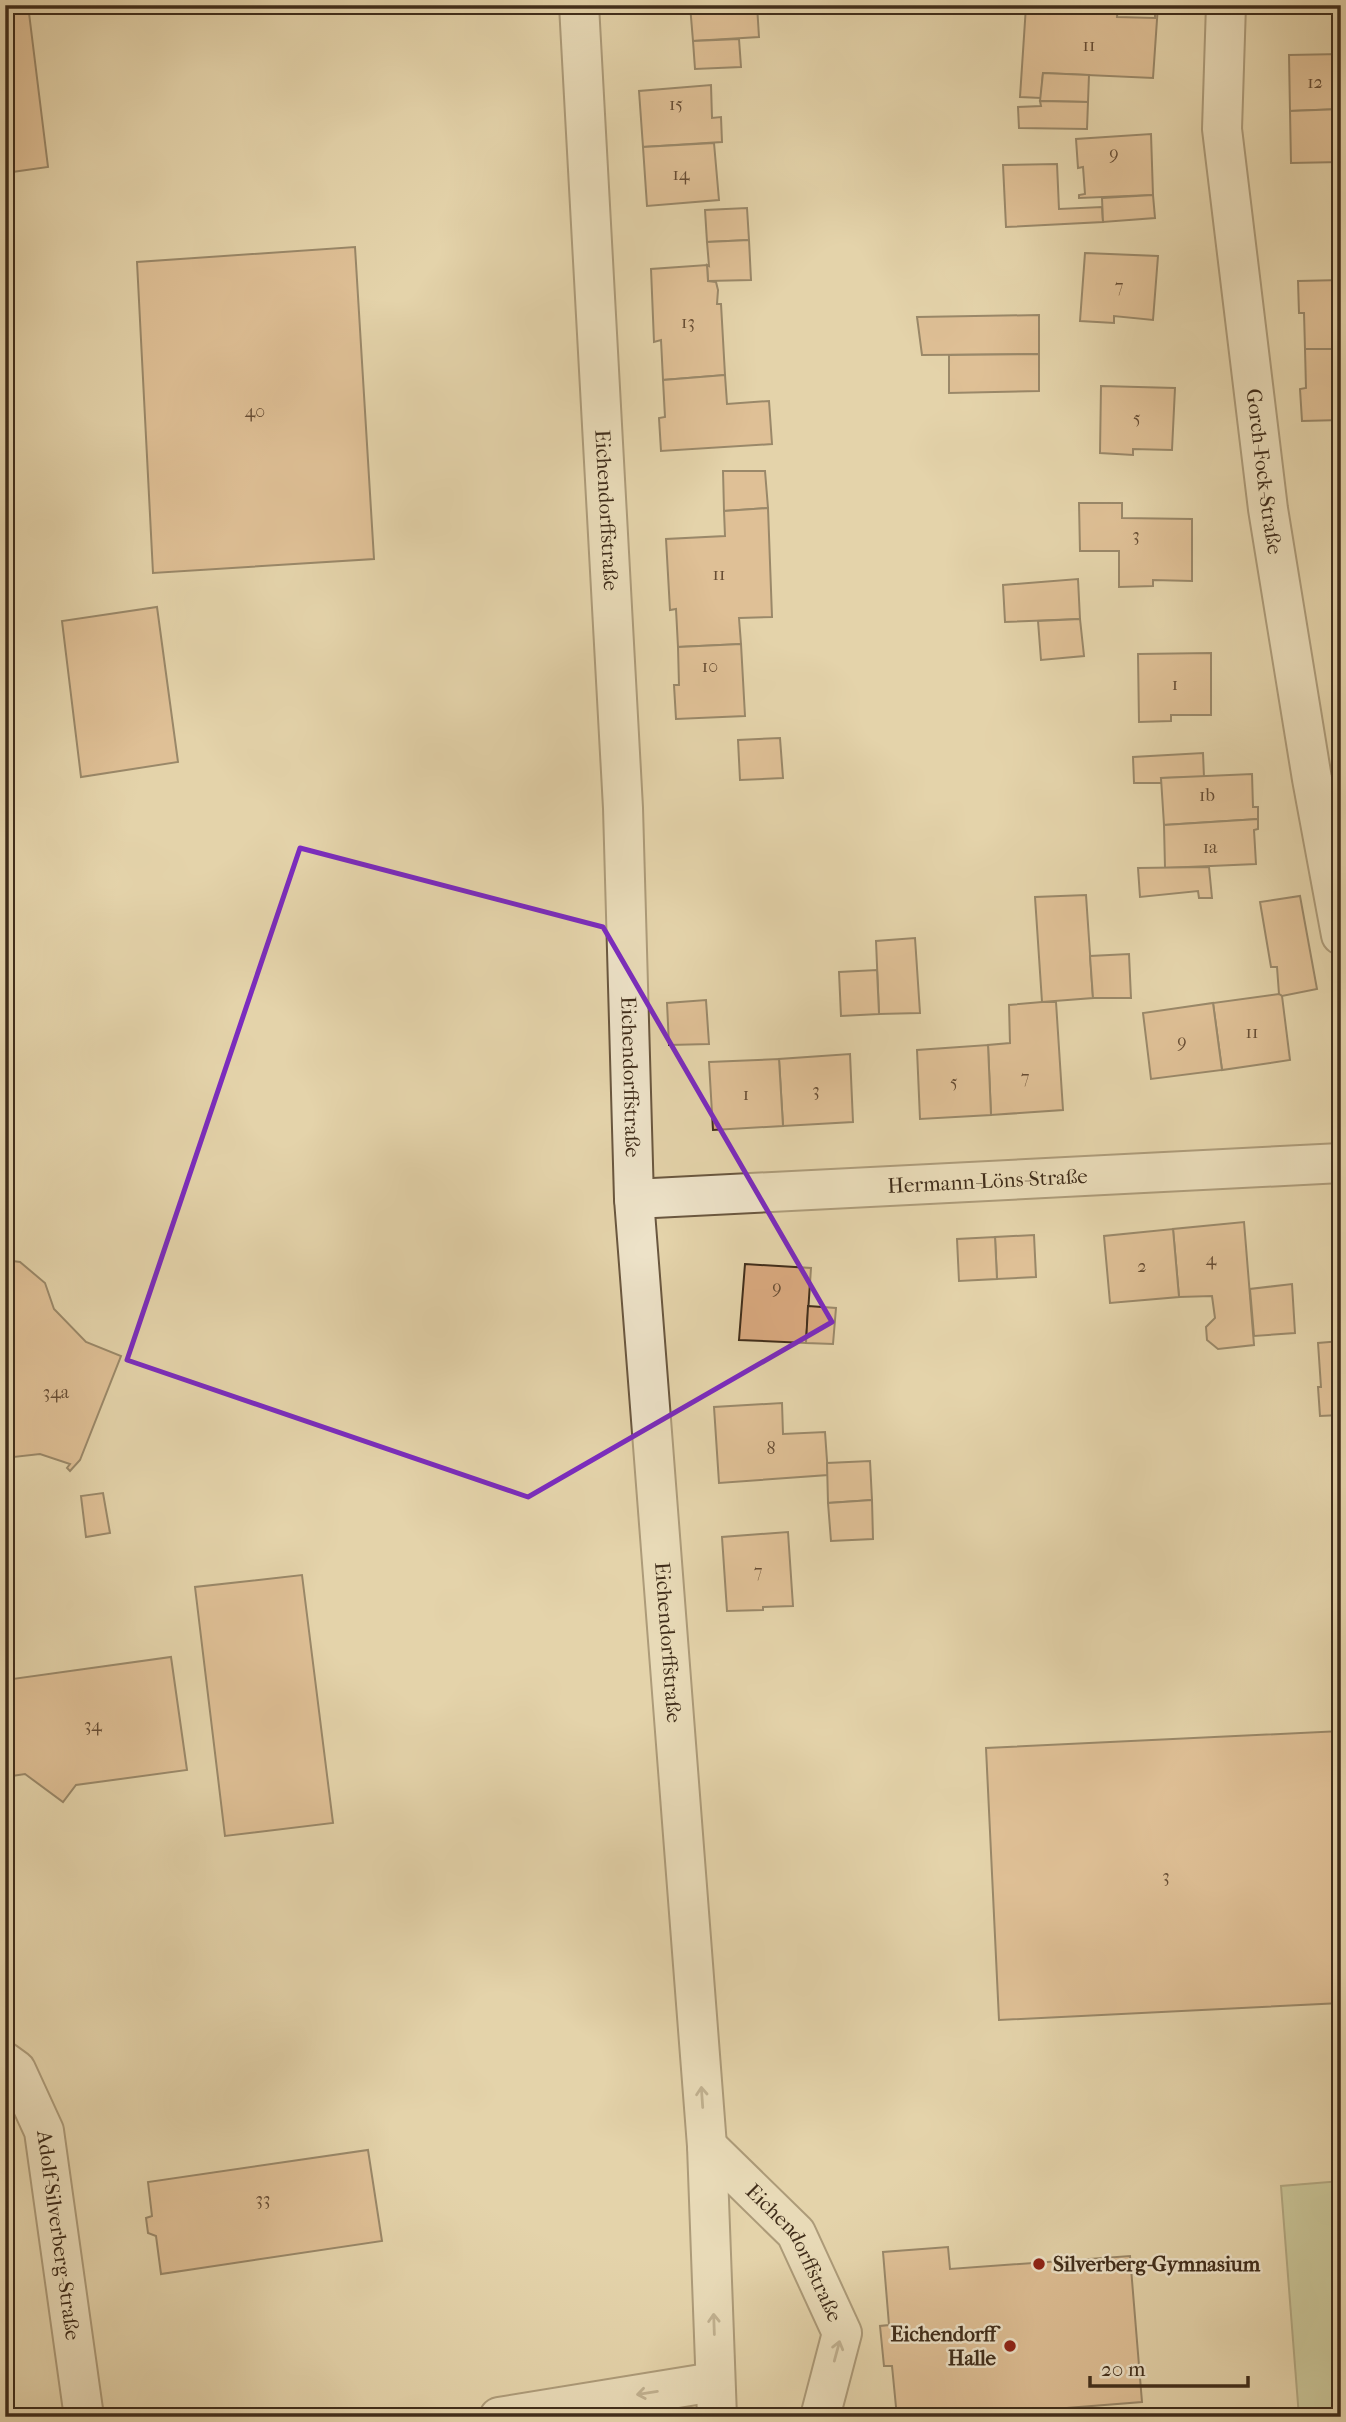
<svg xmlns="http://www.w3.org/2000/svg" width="1346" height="2422" viewBox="0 0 1346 2422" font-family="'IM FELL French Canon',serif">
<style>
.green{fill:#b0bd8c;stroke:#787654;stroke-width:2}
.building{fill:#d9a97f;stroke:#412e1b;stroke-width:2}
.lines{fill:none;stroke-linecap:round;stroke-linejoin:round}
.minor-casing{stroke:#6a573f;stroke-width:42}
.minor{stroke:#ede2c8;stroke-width:38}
.oneway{stroke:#978872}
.marked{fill:none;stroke:#7b2cbf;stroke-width:5;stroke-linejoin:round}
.poi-dot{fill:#8f2418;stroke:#ede2c8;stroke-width:2.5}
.labels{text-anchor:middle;stroke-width:5;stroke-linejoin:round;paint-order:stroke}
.number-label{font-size:18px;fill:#674d34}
.street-label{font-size:21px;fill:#412e1b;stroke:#ede2c8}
.poi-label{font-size:21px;font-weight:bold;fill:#412e1b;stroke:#ede2c8;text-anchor:start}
</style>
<rect width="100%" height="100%" fill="#e4d3aa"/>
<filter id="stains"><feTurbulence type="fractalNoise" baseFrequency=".00286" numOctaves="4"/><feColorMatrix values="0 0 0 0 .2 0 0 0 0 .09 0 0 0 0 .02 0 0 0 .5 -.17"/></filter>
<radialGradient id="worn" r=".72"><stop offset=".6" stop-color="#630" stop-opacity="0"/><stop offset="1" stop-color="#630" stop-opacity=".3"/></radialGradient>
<path class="green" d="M1341,2181V2417H1299L1281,2186Z"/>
<g class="building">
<path d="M5,5H28L48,167L5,173Z"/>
<path d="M690,5H757L759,37L693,41Z"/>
<path d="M1109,5H1118L1117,17L1155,18V5H1158L1153,78L1043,73L1041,98L1020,97L1026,6L1110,11Z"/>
<path d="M739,39L741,67L695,69L693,41Z"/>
<path d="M1341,54V109L1290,111L1289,55Z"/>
<path d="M1043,73L1089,75L1088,102L1040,101Z"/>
<path d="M711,85L712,118L721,117L722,142L643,147L639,91Z"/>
<path d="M1040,101L1088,102L1087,129L1019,128L1018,107L1041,106Z"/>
<path d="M1341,109V162L1291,163L1290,111Z"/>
<path d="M1151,134L1153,195L1079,198V195L1085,194L1083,167L1078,168L1076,139Z"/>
<path d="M714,143L719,200L647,206L643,147Z"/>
<path d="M1057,164L1059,209L1102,207L1103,222L1006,227L1003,165Z"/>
<path d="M1153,195L1155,218L1103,222L1102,198Z"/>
<path d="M747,208L749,240L707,242L705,210Z"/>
<path d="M749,240L751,280L708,281L707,265L709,266L707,242Z"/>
<path d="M355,247L374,559L153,573L137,262Z"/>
<path d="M1085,253L1158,256L1153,320L1114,316V323L1080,321Z"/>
<path d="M707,265L708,281L716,282L718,290L717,304H721L725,375L663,380L661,340L654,342L651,269Z"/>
<path d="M1341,280V349H1305L1304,313H1299L1298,281Z"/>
<path d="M1039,315V354L922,355L917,317Z"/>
<path d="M1305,349H1341V420L1302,421L1300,389L1306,388Z"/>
<path d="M1039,354V391L949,393V355Z"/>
<path d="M725,375L727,404L769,401L772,444L661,451L659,418L665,417L663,380Z"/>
<path d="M1101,386L1175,388L1172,450L1133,449V455L1100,453Z"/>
<path d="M723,471H765L768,508L724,511Z"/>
<path d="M1079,503H1122V518L1192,519V581L1153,580V586L1119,587V551H1080Z"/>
<path d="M768,508L772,617L739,618L741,644L678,647L676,609L670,610L666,539L725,536L724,511Z"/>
<path d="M1337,573H1341V605H1338Z"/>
<path d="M1078,579L1080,619L1005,622L1003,585Z"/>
<path d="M157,607L178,762L81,777L62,621Z"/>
<path d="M1080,619L1084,656L1041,660L1038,621Z"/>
<path d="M741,644L745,716L676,719L674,685H679L678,647Z"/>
<path d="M1211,653V715H1171V721L1139,722L1138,654Z"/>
<path d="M780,738L783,778L740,780L738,740Z"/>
<path d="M1203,753L1204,777L1161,778L1162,783H1134L1133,757Z"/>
<path d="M1252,774L1253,807H1258V819L1164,825L1161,778Z"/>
<path d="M1258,819V829L1254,830L1256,864L1165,868L1164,825Z"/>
<path d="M1209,867L1212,898H1199L1198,891L1140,897L1138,868Z"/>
<path d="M1086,895L1093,998L1042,1002L1035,897Z"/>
<path d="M1300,896L1317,989L1282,996L1279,994L1277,967H1271L1260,902Z"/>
<path d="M915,938L920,1013L879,1014L876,941Z"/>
<path d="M1129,954L1131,998H1093L1090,956Z"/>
<path d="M877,970L879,1014L841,1016L839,972Z"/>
<path d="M1279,994L1282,996L1290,1060L1222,1070L1213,1003Z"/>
<path d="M706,1000L709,1044L669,1045L667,1003Z"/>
<path d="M1042,1002H1056L1063,1110L991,1115L988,1045L1010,1043L1009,1005Z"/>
<path d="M1213,1003L1222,1070L1151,1079L1143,1013Z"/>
<path d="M988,1045L991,1115L920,1119L917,1050Z"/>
<path d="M850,1054L853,1122L783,1126L779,1059Z"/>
<path d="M779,1059L783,1126L713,1130L709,1062Z"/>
<path d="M1244,1222L1254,1345L1218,1349L1207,1340L1206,1327L1215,1318L1212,1296L1179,1297L1173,1229Z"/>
<path d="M1173,1229L1179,1297L1110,1303L1104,1236Z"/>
<path d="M1034,1235L1036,1277L997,1279L995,1237Z"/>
<path d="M995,1237L997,1279L959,1281L957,1239Z"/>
<path d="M5,1260L20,1262L45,1283L54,1309L86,1342L121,1356L80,1460L70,1471L67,1468L70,1464L40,1454L5,1458Z"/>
<path d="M745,1264L811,1268L806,1343L739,1340Z"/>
<path d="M1292,1284L1295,1333L1254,1336L1250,1289Z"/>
<path d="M808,1306L836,1308L833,1344L806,1343Z"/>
<path d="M1341,1341V1384L1336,1385L1340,1415L1320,1416L1318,1387H1321L1318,1343Z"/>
<path d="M782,1403L783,1434L825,1432L828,1475L719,1483L714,1407Z"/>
<path d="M870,1461L872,1500L828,1503L827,1463Z"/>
<path d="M103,1493L110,1533L86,1537L81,1496Z"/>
<path d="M872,1500L873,1539L831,1541L828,1503Z"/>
<path d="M788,1532L793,1606L763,1607V1610L727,1611L722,1537Z"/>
<path d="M302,1575L333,1823L225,1836L195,1587Z"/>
<path d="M171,1657L187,1770L76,1785L63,1802L25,1774L5,1777V1680Z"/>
<path d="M1341,1731V2003L999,2020L986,1748Z"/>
<path d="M368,2150L382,2241L161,2274L156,2236L148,2233L146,2218L152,2216L148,2182Z"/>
<path d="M948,2247L950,2269L1130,2256L1142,2402L953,2417H897L892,2366H884L880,2326L889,2325L883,2252Z"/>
</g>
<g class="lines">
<defs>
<g id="minor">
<path id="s1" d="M579,5L623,808L634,1199L707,2146L717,2417"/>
<path id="s2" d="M1226,5L1222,129L1268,509L1312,779L1341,935"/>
<path id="s3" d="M634,1199L1341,1163"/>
<path id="s4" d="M5,2062L16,2070L44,2131L84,2417"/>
<path id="s5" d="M707,2146L796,2233L842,2333L820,2417"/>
<path d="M499,2417L714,2382"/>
</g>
</defs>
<use href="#minor" class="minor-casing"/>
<use href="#minor" class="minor"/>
</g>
<defs><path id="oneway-shaft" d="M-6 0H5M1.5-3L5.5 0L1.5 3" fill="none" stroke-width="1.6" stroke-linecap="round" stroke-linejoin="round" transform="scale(1.75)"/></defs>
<g class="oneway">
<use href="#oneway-shaft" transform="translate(702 2097) rotate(-94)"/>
<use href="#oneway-shaft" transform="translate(714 2324) rotate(-92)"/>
<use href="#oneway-shaft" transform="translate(837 2351) rotate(-75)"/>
<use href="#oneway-shaft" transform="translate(647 2393) rotate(171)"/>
</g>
<path d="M0 0H1346V2422H0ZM300,848L603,927L832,1322L528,1497L127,1360Z" fill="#e4d3aa" fill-opacity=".55" fill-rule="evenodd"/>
<path class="marked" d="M300,848L603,927L832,1322L528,1497L127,1360Z"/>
<g class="poi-dot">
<circle cx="1039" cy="2264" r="7"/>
<circle cx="1010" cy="2346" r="7"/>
</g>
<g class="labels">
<g class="number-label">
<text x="1089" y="51">11</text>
<text x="1315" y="88">12</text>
<text x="676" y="110">15</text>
<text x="1114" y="159">9</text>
<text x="681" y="180">14</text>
<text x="1119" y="292">7</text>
<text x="688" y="328">13</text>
<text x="255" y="417">40</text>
<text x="1137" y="424">5</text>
<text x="1136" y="541">3</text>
<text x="719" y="580">11</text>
<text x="710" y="672">10</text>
<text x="1175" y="690">1</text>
<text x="1207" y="801">1b</text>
<text x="1210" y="853">1a</text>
<text x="1252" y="1038">11</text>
<text x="1182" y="1047">9</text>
<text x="1025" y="1083">7</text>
<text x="954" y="1088">5</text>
<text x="816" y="1096">3</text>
<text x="746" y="1100">1</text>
<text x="1211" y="1265">4</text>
<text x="1142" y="1272">2</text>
<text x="777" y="1293">9</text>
<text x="56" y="1398">34a</text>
<text x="771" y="1454">8</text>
<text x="758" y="1577">7</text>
<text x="93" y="1731">34</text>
<text x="1166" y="1882">3</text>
<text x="263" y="2205">33</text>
</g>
<g class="street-label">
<text dy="7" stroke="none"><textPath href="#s2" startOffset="469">Gorch-Fock-Straße</textPath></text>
<text dy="7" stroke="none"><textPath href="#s1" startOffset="506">Eichendorffstraße</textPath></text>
<text dy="7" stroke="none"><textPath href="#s1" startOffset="1073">Eichendorffstraße</textPath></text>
<text dy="7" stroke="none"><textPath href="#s3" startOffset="354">Hermann-Löns-Straße</textPath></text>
<text dy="7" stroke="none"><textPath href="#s1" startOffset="1640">Eichendorffstraße</textPath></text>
<text dy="7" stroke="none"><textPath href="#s4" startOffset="186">Adolf-Silverberg-Straße</textPath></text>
<text dy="7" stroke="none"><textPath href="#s5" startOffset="140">Eichendorffstraße</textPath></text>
</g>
<g class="poi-label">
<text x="1053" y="2271">Silverberg-Gymnasium</text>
<text x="996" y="2341" text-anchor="end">Eichendorff<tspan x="996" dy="24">Halle</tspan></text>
</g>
</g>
<rect width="1346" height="2422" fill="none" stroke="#e4d3aa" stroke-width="28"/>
<rect x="7" y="7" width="1332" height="2408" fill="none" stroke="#412e1b" stroke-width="3.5"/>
<rect x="14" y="14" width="1318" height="2394" fill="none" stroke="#412e1b" stroke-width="2"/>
<path d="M1090 2376v10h158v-10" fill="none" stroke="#412e1b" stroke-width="3.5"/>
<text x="1101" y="2376" font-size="21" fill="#412e1b" stroke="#ede2c8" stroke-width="5" paint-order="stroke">20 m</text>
<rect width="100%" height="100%" filter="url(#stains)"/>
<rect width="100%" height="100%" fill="url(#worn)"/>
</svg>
